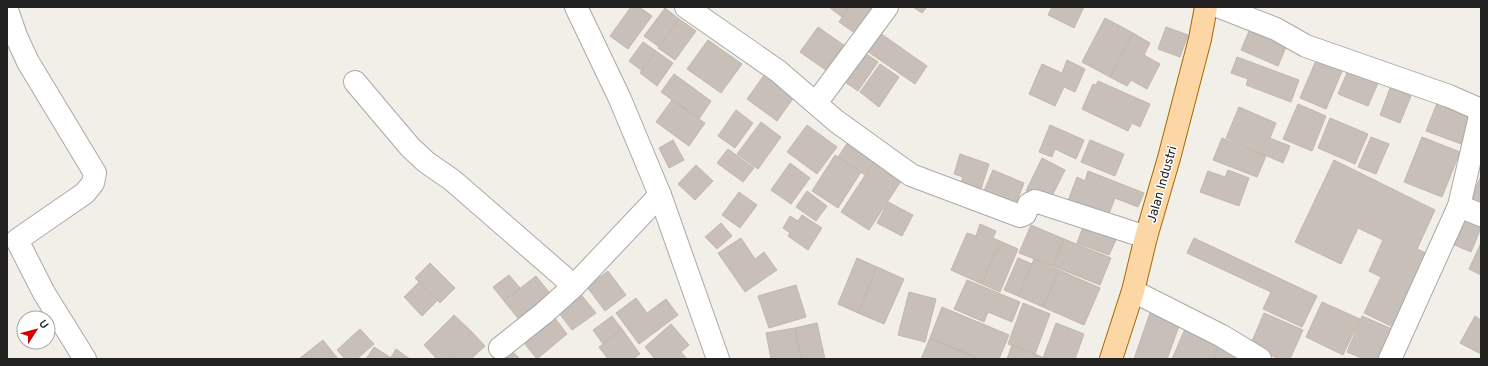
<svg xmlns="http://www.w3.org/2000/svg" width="1488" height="366" viewBox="0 0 1488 366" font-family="Overpass,sans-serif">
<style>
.building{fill:#c7bfb8;stroke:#c4b6ab}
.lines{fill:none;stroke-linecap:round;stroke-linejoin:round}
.minor-casing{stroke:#a9a9a9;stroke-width:24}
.major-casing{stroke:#a06b00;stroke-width:24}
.minor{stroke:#fff;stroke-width:22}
.major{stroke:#fcd6a4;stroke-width:22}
.labels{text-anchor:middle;stroke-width:3;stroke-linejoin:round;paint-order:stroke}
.street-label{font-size:13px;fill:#222;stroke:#fff}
</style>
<rect width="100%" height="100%" fill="#f2efe9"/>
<g class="building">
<path d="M631,7H639L652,16L628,49L610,36Z"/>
<path d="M829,7H849L842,17Z"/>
<path d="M849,7H875L856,34L839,22Z"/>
<path d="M913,7H927L922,13Z"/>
<path d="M1052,7H1084L1074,28L1048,15Z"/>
<path d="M665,8L679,19L659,47L644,36Z"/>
<path d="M1105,18L1133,33L1110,77L1082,62Z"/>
<path d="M679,19L696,31L675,60L658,48Z"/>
<path d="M1252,24L1289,40L1278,66L1241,50Z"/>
<path d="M818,27L848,48L830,73L800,52Z"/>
<path d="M1166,27L1188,35L1180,57L1158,49Z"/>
<path d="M880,33L927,66L915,84L867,51Z"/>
<path d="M1133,33L1150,43L1144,55L1160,64L1147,89L1131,80L1127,86L1110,77Z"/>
<path d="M708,40L742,64L721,93L687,69Z"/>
<path d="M643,42L656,51L642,71L629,61Z"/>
<path d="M656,51L673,63L657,86L640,73Z"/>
<path d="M862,51L878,62L858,91L842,80Z"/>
<path d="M1237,57L1299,80L1291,102L1246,85L1248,79L1231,73Z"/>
<path d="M1317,58L1343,69L1326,109L1300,98Z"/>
<path d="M1067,60L1085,69L1075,92L1064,87L1055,106L1029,94L1042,64L1062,73Z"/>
<path d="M880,64L899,77L879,107L860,92Z"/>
<path d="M1349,68L1379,81L1368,106L1338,94Z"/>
<path d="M767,71L797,93L777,121L747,99Z"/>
<path d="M674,74L711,101L699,119L661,92Z"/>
<path d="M1098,81L1150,104L1140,127L1132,123L1128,131L1082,109L1093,84L1096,85Z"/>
<path d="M1390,88L1411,96L1400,123L1380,115Z"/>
<path d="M1439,98L1476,113L1464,145L1426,131Z"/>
<path d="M672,100L705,123L689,146L656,122Z"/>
<path d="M1298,104L1326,116L1312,151L1283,139Z"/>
<path d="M1239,107L1276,123L1270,138L1290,146L1283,163L1226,138Z"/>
<path d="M736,110L753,123L735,148L718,136Z"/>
<path d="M1330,118L1368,134L1355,164L1318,148Z"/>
<path d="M761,122L781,137L758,169L737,154Z"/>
<path d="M807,125L837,147L817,174L787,152Z"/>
<path d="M1050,125L1084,140L1076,159L1055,149L1052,157L1039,152Z"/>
<path d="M1371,137L1389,144L1376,174L1358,167Z"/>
<path d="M1422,137L1460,152L1442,197L1404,182Z"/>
<path d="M1222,138L1266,156L1257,177L1213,160Z"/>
<path d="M850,139L877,157L865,175L838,157Z"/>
<path d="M673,140L684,160L669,168L659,148Z"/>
<path d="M1090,140L1124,154L1115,176L1081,162Z"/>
<path d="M728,149L754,168L743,182L717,163Z"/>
<path d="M960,154L989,164L979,195L959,189L963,177L954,174Z"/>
<path d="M835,155L861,172L838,208L812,191Z"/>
<path d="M877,157L905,175L869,230L841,212Z"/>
<path d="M1042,158L1065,170L1050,200L1026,191Z"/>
<path d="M1334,160L1435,210L1417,249L1430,255L1395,328L1364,313L1381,277L1369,271L1383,240L1358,228L1341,264L1295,242Z"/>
<path d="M790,163L810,178L791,204L771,190Z"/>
<path d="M696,165L713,181L695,200L678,184Z"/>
<path d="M993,170L1024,183L1015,206L983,193Z"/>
<path d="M1228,170L1249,178L1239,206L1200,192L1208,171L1225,177Z"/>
<path d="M1088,171L1144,193L1138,207L1115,198L1106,222L1066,206L1077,177L1085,181Z"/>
<path d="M1481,176V207L1469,202Z"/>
<path d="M807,191L827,206L816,221L796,207Z"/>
<path d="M739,192L757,205L740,228L722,215Z"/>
<path d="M888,202L913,215L902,236L877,223Z"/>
<path d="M1463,211L1481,219V228L1471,252L1450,243Z"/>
<path d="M802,215L822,228L808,250L788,236L790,233L783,228L790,216L798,221Z"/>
<path d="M721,223L732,236L717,249L705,237Z"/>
<path d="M980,224L996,231L993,238L1000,241L982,284L951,270L967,233L976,236Z"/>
<path d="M1031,225L1064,239L1053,266L1019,253Z"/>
<path d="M1083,227L1116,240L1109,255L1077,243Z"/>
<path d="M741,238L755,259L764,252L777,270L745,292L718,253Z"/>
<path d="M1194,238L1317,296L1302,327L1263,309L1271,292L1187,253Z"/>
<path d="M1064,239L1111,258L1100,285L1053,266Z"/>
<path d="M1000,241L1018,249L1000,292L982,284Z"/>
<path d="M1481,243V275L1469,269Z"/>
<path d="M857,258L877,267L858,313L838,304Z"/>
<path d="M1018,258L1032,264L1018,296L1004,290Z"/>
<path d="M1034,259L1059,270L1043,307L1018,296Z"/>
<path d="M430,263L455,288L440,303L415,278Z"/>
<path d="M877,267L904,279L884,324L858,313Z"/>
<path d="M1059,270L1100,288L1084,325L1043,307Z"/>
<path d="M608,271L626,295L605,311L587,287Z"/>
<path d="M509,275L520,288L504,301L493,287Z"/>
<path d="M536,276L553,297L521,322L504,301Z"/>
<path d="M967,280L1020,302L1012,322L988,312L984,322L954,309Z"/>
<path d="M419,282L438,300L422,316L404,297Z"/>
<path d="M796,285L806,317L769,328L758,296Z"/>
<path d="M579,292L596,313L572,330L556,309Z"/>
<path d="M909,292L936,299L925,342L898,335Z"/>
<path d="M636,298L647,313L666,299L678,315L639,344L616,313Z"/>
<path d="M1322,302L1360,319L1343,355L1306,337Z"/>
<path d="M1023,303L1050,314L1035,354L1008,344Z"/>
<path d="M942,307L1009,335L999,359H980L930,338Z"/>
<path d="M1152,307L1182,318L1167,359H1134Z"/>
<path d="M551,313L567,334L537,359L520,338Z"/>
<path d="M1264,313L1303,330L1290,359H1279L1250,346Z"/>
<path d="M454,315L472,332L445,359H437L424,345Z"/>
<path d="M612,316L622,329L603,344L593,330Z"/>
<path d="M1362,316L1392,329L1379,359H1364L1347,352Z"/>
<path d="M1475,316L1481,320V354L1460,343Z"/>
<path d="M817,323L825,359H801L795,328Z"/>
<path d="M1056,323L1084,334L1075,359H1046L1043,358Z"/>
<path d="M671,324L689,345L681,352L687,359H655L645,347Z"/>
<path d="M795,328L801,359H771L766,333Z"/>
<path d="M360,329L374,344L357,359H345L337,350Z"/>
<path d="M622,329L640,354L633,359H608L599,347Z"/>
<path d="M1185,329L1219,345L1213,359H1172Z"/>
<path d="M472,332L485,346L471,359H445Z"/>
<path d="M930,338L980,359H921Z"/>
<path d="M323,340L338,359H299Z"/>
<path d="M1012,345L1035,354L1046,359H1007Z"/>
<path d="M1219,345L1252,359H1213Z"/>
<path d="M374,347L391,358L390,359H366Z"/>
<path d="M509,348L520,359H497Z"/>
<path d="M396,349L410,359H390Z"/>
</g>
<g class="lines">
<defs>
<g id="minor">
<path d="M576,7L620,99L660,195L718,359"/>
<path d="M686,7L778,71L836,121L911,175L1020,216L1025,214L1029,204L1035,201L1146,237"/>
<path d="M1220,7L1276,29L1306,46L1449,96L1481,110"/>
<path d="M7,10L16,36L28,62L95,173L93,183L85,193L17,240L44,293L85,359"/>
<path d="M355,82L410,147L426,162L452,180L574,286L660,195"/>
<path d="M816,103L887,7"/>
<path d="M1459,206L1481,215"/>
<path d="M1133,291L1222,336L1260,359"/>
<path d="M500,348L544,313L574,286"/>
<path d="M1390,359L1459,206L1481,112"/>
</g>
<path id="major" d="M1111,359L1133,291L1146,237L1169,158L1200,39L1206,7"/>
</defs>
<use href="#minor" class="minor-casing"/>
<use href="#major" class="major-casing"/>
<use href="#minor" class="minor"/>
<use href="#major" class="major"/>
</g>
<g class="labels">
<g class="street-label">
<text transform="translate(1161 184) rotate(-74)" y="5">Jalan Industri</text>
</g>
</g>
<rect width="1488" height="366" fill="none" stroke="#222222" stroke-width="16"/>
<g transform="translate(36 330) rotate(54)"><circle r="19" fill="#ffffff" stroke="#a7a7a7"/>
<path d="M0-3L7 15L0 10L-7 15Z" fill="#d40000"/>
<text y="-6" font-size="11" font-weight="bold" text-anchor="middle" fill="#222222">U</text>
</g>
</svg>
